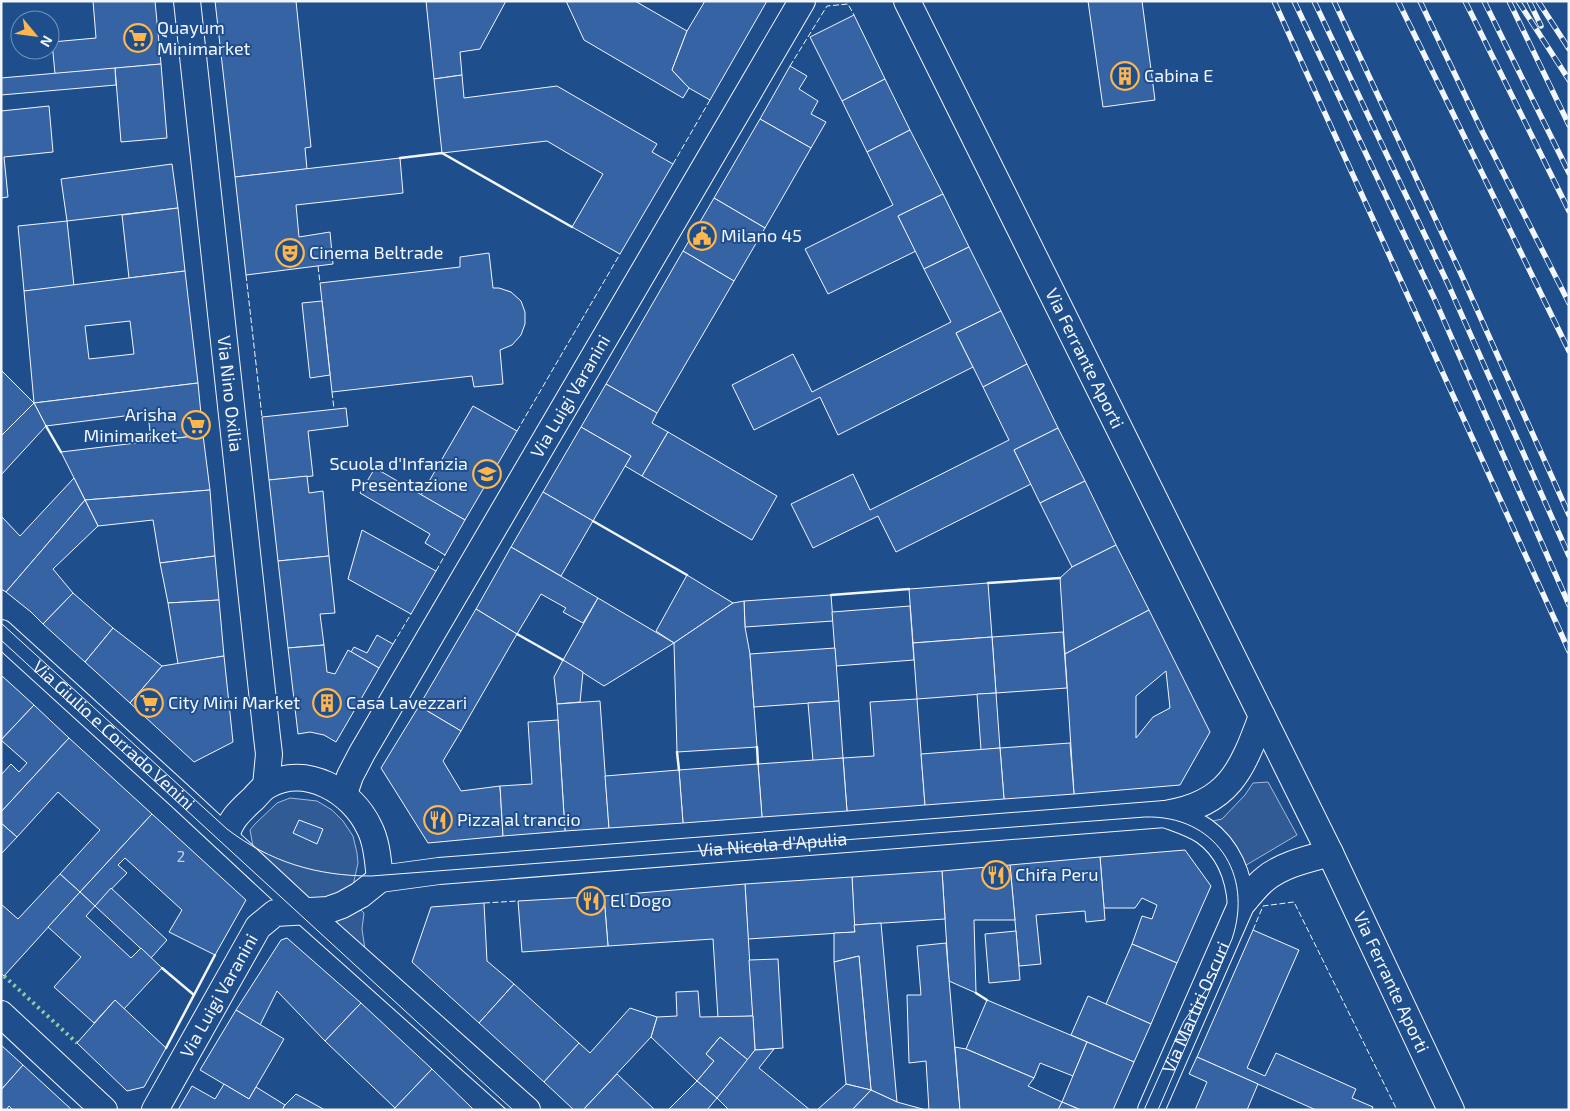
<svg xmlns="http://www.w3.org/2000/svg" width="1570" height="1111" viewBox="0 0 1570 1111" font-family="'Exo 2',sans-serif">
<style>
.built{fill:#305b95;stroke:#a8bbd7}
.building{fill:#3563a3;stroke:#f2f6ff;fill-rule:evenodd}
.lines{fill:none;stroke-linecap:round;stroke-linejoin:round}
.minor-casing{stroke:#f2f6ff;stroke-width:28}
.minor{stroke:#1f4e8c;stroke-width:26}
.tram{stroke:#f2f6ff;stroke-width:1}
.rail-casing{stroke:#f2f6ff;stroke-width:5.5}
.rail{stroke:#1f4e8c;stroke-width:4;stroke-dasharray:11;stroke-linecap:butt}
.hedge{stroke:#97c8a6;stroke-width:4;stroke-dasharray:2.5 4;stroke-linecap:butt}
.fence{stroke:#f2f6ff;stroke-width:1;stroke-dasharray:6 2.5;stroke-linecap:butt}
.wall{stroke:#f2f6ff;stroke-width:2.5}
.labels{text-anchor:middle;stroke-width:4;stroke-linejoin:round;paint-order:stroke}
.number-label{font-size:15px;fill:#c3d1e8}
.poi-label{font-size:18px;fill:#f2f6ff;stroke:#1f4e8c;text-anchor:start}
.street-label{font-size:18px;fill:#f2f6ff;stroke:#1f4e8c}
</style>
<rect width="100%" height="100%" fill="#1f4e8c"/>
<g class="built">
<path d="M1268,782L1297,835L1243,867L1204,823L1222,819L1245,795L1253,783Z"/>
<path d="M290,798L317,801L332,810L343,821L353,836L357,853L358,863L352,890L309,903L253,846L250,830L255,824L277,803Z"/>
<path d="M357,910H361L364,913L362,929L366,956L334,920Z"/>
</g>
<g class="building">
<path d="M93,1H155L161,64L55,74L52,42L96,38Z"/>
<path d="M215,1H296L311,147L305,148L307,169L235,177Z"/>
<path d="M426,1H506L480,49L460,52L462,75L434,79Z"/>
<path d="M566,1H635L687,31L672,70L689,88L683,98L584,40Z"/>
<path d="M705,1H767L710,100L689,88L672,70L687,31Z"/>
<path d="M1088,1H1142L1155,100L1103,107Z"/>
<path d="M854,15L885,79L842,101L810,37Z"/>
<path d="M161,64L167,138L121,142L115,68Z"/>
<path d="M790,66L807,76L799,89L818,101L811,114L826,122L811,148L760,119Z"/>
<path d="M115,68L116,85L1,95V78Z"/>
<path d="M462,75L464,98L557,86L657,144L652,152L673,164L620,254L572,227L603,174L547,141L442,153L434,79Z"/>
<path d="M885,79L910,130L867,152L842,101Z"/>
<path d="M49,106L53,152L4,157L8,197L1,198V111Z"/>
<path d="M760,119L811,148L765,228L714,198Z"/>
<path d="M910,130L943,194L898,216L916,251L828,294L805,249L893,205L867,152Z"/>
<path d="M400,158L403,193L296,205L299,237L330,232L333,264L246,275L235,177Z"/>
<path d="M172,164L178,208L67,221L61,179Z"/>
<path d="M943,194L969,247L924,269L898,216Z"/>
<path d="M714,198L765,228L734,281L683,251Z"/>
<path d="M178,208L185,271L129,278L122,215Z"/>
<path d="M67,221L74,286L24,291L18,226Z"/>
<path d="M969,247L1001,311L956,333L973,367L838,435L820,397L754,430L732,385L793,354L812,392L951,322L924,269Z"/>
<path d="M683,251L734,281L657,413L606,384Z"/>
<path d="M489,253L493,288H499L511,292L521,301L525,312V324L521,335L512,345L500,350L503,384L474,387L472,376L332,392L320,283L460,267V257Z"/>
<path d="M185,271L198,383L34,403L24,291ZM130,321L134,354L89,359L85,326Z"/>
<path d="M322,301L330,375L310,378L302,303Z"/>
<path d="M1001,311L1027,364L983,387L956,333Z"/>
<path d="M1027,364L1058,428L1014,450L1031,484L896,552L878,516L813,548L791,504L853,474L870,510L1009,440L983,387Z"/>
<path d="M1,370L34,403L1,436Z"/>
<path d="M198,383L203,435L151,441L148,413L46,426L34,403Z"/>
<path d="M606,384L657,413L652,423L668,432L642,476L625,466L631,456L581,427Z"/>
<path d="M34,403L46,426L1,475V436Z"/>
<path d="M473,406L517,431L465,520L421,495Z"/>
<path d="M346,408L348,426L308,431L313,476L269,480L262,417Z"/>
<path d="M581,427L631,456L593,521L543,492Z"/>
<path d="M1058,428L1085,481L1040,503L1014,450Z"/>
<path d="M668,432L777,496L752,540L642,476Z"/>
<path d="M203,435L210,490L85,500L61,452Z"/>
<path d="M375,468L465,520L445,555L425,543L430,534L360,493Z"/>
<path d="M307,476L309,493L323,491L329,556L278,561L269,480Z"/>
<path d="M74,478L85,500L6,592L1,589V516L20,536Z"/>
<path d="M1085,481L1116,545L1072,567L1040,503Z"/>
<path d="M210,490L215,556L160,563L153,520L98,526L85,500Z"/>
<path d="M543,492L593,521L561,576L511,547Z"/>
<path d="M85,500L98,526L53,569L73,593L43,624L31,612L6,592Z"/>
<path d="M362,530L436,571L411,614L348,579Z"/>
<path d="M1116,545L1149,610L1065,654L1060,578L1072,567Z"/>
<path d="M511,547L598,598L583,623L563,612L566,608L541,594L517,634L476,609Z"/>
<path d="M215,556L219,600L168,603L160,563Z"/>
<path d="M329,556L335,613L320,614L324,645L288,648L278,561Z"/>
<path d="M687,575L733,603L674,643L656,631Z"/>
<path d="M988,583L992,637L913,643L909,589Z"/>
<path d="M73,593L113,628L85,662L43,624Z"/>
<path d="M831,595L833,621L745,627L744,601Z"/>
<path d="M598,598L674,643L604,686L563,660Z"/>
<path d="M219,600L224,656L178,664L168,603Z"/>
<path d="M744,601L745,627L750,654L757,747L677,752L674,643L733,603Z"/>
<path d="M910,606L914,660L836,666L832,612Z"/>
<path d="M476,609L517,634L461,731L419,706Z"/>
<path d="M1149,610L1210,732L1180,785L1074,794L1065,654ZM1166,671L1170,708L1153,717L1136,738V696Z"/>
<path d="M113,628L162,666L130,703L85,662Z"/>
<path d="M1063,632L1067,688L996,693L992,637Z"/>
<path d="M377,635L393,644L379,668L351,652L354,647L367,653Z"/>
<path d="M992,637L996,693L917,699L913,643Z"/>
<path d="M324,645L327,672L335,674L348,650L379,668L336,742L324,735L310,732L298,734L288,648Z"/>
<path d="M835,648L839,701L754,707L750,654Z"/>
<path d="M224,656L233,742L194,762L130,703L162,666Z"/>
<path d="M563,660L583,672L580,702L557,704L554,677Z"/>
<path d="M1,675L34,705L1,740Z"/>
<path d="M996,693L1000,748L981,750L977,694Z"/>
<path d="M917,699L925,805L847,811L843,758L874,756L870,702Z"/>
<path d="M600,701L609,828L565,831L557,704Z"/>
<path d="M839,701L843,758L813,761L808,703Z"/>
<path d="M34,705L69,738L1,812V775L11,764L19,772L27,763L1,740Z"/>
<path d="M419,706L461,731L443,761L461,791L500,786L503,836L428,843L381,768Z"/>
<path d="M558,720L565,831L503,836L500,786L532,784L528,722Z"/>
<path d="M69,738L152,814L80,892L60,874L100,830L58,792L17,837L1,823V812Z"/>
<path d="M1070,743L1074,794L1004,799L1000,748Z"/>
<path d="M1000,748L1004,799L925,805L921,754Z"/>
<path d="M843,758L847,811L762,817L758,764Z"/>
<path d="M758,764L762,817L683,823L679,770Z"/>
<path d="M679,770L683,823L609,828L605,776Z"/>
<path d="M152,814L246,900L215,955L169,932L182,910L125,858L118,865L127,873L95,906L80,892Z"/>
<path d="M299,820L323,829L317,844L293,833Z"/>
<path d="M1,823L17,837L1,854Z"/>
<path d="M1185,850L1211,886L1177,963L1132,944L1142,916L1152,919L1157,905L1142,898L1135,908H1104L1100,857Z"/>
<path d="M1100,857L1105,920L1086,922L1085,911L1036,915L1041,964L1019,966L1010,865Z"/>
<path d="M1010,865L1015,920H974L976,993L949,981L942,871Z"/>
<path d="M942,871L945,919L854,925L852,877Z"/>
<path d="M60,874L80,892L4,976L1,973V904L18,919Z"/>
<path d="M852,877L855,932L748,939L745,884Z"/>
<path d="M745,884L753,1016L718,1018L713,939L608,946L604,896Z"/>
<path d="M111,888L167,940L151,958L95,906Z"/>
<path d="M80,892L95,906L86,916L131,958L141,948L162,968L124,1009L115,1000L94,1023L54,987L81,957L48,927Z"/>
<path d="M604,896L608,946L522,952L518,901Z"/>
<path d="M484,903L487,961L514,984L479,1023L412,962L431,907Z"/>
<path d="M881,923L897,1102L871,1090L859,956L834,962V933L855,932L854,925Z"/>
<path d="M1253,930L1299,950L1247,1068L1265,1076L1276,1053L1356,1089L1352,1098L1373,1107L1372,1110H1316L1197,1057Z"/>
<path d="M1016,931L1020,980L989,983L985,934Z"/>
<path d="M287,938L361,1003L325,1041L277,991L260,1025L236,1010L281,940Z"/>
<path d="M946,943L960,1110H929L926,1061L909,1063L907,995H921L917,946Z"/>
<path d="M1132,944L1177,963L1151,1024L1106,1004Z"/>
<path d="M859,956L871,1090L846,1084L834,962Z"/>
<path d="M778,959L783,1048L755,1050L749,960Z"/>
<path d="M514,984L579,1043L544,1082L479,1023Z"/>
<path d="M698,991L700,1017L753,1016L755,1050L748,1060L720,1037L706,1054L714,1061L697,1081L651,1037L657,1017L677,1016L676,992Z"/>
<path d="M1088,996L1151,1024L1134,1062L1071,1035Z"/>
<path d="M115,1000L166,1048L144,1087L127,1091L77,1043Z"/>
<path d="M987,1000L1087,1042L1073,1076L1040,1063L1034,1078L966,1049Z"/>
<path d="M361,1003L432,1069L395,1108L325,1041Z"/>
<path d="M630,1008L657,1017L651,1037L583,1110H574L544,1082L579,1043L590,1053Z"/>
<path d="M236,1010L284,1039L249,1099L200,1070Z"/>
<path d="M720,1037L748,1060L717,1098L697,1081L714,1061L706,1054Z"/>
<path d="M1087,1042L1134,1062L1113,1110H1081L1062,1102Z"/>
<path d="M1,1045L23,1065L1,1090Z"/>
<path d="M955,1047L966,1049L1034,1078L1028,1086L1062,1102L1058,1110H960Z"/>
<path d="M774,1049L759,1068L810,1110H729L717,1098L755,1050Z"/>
<path d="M1197,1057L1258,1084L1247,1110H1195L1207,1082L1189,1074Z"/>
<path d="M23,1065L72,1110H13L9,1106L6,1110H1V1090Z"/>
<path d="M432,1069L474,1110H393Z"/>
<path d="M617,1074L655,1110H583Z"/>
<path d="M697,1081L717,1098L707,1110H668Z"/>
<path d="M224,1084L249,1099L256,1087L285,1105L282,1110H178L192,1086L215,1099Z"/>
<path d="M846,1084L871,1090L852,1110H817Z"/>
<path d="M871,1090L897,1102L926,1110H852Z"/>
<path d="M296,1094L325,1110H282L285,1105Z"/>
<path d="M1062,1102L1081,1110H1058Z"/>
</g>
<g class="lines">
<defs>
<g id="minor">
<path id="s1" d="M187,1L267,737L269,754L266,786"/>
<path id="s2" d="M907,1L1330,853L1451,1110"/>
<path id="s3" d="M1,633L180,796L305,912L527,1110"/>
<path id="s4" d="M344,794L350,776L362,753L802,1"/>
<path d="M1165,814C1178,819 1192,823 1204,831C1228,848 1239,876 1241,905"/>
<path d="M226,838C229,820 241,810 254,798C258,794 262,788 268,785C306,764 352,791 369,827C377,842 378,862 380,879"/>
<path id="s5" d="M380,879L439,871L1165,814C1229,804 1242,770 1262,716"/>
<path d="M1,1014L104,1110"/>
<path id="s6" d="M155,1110L258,927L275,913L328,910L342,905L360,895L380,879"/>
<path id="s7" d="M1151,1110L1241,905C1249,896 1256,886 1265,879C1283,864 1309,859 1330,853"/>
</g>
</defs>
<use href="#minor" class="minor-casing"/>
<use href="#minor" class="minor"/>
<g class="tram">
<path d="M1,623L227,829C270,862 317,876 371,876L1145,817C1215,815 1254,874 1232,939L1158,1110"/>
<path d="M1,640L513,1110"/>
<path d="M1144,1110L1177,1036L1184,1021L1206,990"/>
</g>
<defs>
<g id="rail">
<path d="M1274,1L1569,651"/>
<path d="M1294,1L1435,300L1569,605"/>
<path d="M1314,1L1448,284L1569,556"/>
<path d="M1334,1L1462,276L1569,515"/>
<path d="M1398,1L1569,351"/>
<path d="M1420,1L1483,133L1569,303"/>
<path d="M1465,1L1569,211"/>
<path d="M1484,1L1569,173"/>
<path d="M1509,1L1569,125"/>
<path d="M1518,1L1569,80"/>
<path d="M1529,1L1541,26"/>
<path d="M1538,1L1569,49"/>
</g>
</defs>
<use href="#rail" class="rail-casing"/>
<use href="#rail" class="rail"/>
<path class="hedge" d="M4,976L77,1043"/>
<g class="fence">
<path d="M790,66L827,6L848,4L854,15"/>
<path d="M673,164L710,100"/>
<path d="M318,266L320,283"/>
<path d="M246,275L262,417"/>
<path d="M332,392L334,409"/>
<path d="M517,431L620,254"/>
<path d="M436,571L445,555"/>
<path d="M393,644L411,614"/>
<path d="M484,903L518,901"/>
<path d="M1253,930L1263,906L1294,902L1397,1110"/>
</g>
<g class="wall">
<path d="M400,158L442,153L572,227"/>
<path d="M46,426L61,452"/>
<path d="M593,521L687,575"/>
<path d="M988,583L1060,578"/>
<path d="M831,595L909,589"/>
<path d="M517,634L563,660"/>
<path d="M757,747L758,764"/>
<path d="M677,752L679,770"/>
<path d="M162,968L194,995"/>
<path d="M976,993L987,1000"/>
<path d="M166,1048L215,955"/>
</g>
</g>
<defs>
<symbol id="supermarket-ring" viewBox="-11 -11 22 22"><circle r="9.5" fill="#1f4e8c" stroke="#ffb74d" stroke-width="1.5"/><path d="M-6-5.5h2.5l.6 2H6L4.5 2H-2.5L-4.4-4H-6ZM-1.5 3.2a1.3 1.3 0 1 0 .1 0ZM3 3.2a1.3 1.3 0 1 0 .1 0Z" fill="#ffb74d"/></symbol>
<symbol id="building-ring" viewBox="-11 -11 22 22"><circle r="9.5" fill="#1f4e8c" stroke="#ffb74d" stroke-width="1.5"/><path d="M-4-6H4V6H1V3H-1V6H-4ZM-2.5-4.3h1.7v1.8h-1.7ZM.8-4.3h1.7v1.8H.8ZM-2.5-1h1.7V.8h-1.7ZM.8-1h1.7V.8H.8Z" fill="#ffb74d"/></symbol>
<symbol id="civic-ring" viewBox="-11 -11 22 22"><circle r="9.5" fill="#1f4e8c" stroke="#ffb74d" stroke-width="1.5"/><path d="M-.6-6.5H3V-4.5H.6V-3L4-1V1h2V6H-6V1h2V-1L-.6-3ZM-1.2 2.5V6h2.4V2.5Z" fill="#ffb74d"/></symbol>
<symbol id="theatre-ring" viewBox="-11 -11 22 22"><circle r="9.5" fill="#1f4e8c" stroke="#ffb74d" stroke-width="1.5"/><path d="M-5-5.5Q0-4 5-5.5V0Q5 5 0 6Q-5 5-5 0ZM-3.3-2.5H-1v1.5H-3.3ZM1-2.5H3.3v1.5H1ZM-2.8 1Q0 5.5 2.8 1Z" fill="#ffb74d"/></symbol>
<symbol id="school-ring" viewBox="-11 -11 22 22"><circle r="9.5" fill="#1f4e8c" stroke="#ffb74d" stroke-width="1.5"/><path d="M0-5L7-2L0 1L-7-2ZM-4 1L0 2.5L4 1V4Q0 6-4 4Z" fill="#ffb74d"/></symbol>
<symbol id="restaurant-ring" viewBox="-11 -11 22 22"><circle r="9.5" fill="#1f4e8c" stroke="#ffb74d" stroke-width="1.5"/><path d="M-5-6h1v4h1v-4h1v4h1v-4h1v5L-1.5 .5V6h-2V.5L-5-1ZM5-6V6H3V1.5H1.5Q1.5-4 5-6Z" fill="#ffb74d"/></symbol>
</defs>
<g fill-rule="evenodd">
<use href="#supermarket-ring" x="122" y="22" width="32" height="32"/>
<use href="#building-ring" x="1109" y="60" width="32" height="32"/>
<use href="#civic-ring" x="686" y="220" width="32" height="32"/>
<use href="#theatre-ring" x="274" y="237" width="32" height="32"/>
<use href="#supermarket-ring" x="180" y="409" width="32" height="32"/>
<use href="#school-ring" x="471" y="458" width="32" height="32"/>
<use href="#supermarket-ring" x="133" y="687" width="32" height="32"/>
<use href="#building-ring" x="311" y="687" width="32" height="32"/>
<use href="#restaurant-ring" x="422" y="804" width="32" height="32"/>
<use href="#restaurant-ring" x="980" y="859" width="32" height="32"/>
<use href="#restaurant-ring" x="575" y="885" width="32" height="32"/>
</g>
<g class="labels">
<g class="number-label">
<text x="181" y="862">2</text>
</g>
<g class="poi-label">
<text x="157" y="34">Quayum<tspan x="157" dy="21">Minimarket</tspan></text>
<text x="1144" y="82">Cabina E</text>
<text x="721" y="242">Milano 45</text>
<text x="309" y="259">Cinema Beltrade</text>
<text x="177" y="421" text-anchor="end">Arisha<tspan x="177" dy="21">Minimarket</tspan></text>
<text x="468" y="470" text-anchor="end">Scuola d'Infanzia<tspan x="468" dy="21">Presentazione</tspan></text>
<text x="168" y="709">City Mini Market</text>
<text x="346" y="709">Casa Lavezzari</text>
<text x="457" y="826">Pizza al trancio</text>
<text x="1015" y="881">Chifa Peru</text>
<text x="610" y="907">El Dogo</text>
</g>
<g class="street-label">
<text dy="6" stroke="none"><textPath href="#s2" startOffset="399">Via Ferrante Aporti</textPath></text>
<text dy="6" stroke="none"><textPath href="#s1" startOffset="395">Via Nino Oxilia</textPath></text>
<text dy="6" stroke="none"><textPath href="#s4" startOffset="458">Via Luigi Varanini</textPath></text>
<text dy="6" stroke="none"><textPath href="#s3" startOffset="152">Via Giulio e Corrado Venini</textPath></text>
<text dy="6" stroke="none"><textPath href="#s5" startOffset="394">Via Nicola d'Apulia</textPath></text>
<text dy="6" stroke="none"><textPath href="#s2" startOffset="1094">Via Ferrante Aporti</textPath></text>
<text dy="6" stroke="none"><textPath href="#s6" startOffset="131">Via Luigi Varanini</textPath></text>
<text dy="6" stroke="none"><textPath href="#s7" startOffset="112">Via Martiri Oscuri</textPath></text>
</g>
</g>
<rect width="1570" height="1111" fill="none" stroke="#f2f6ff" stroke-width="5"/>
<g transform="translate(35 35) rotate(119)"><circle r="24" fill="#1f4e8c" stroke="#7391ba"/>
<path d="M0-4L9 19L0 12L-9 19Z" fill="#ffb74d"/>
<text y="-8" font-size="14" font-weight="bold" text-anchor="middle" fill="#f2f6ff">N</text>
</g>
</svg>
